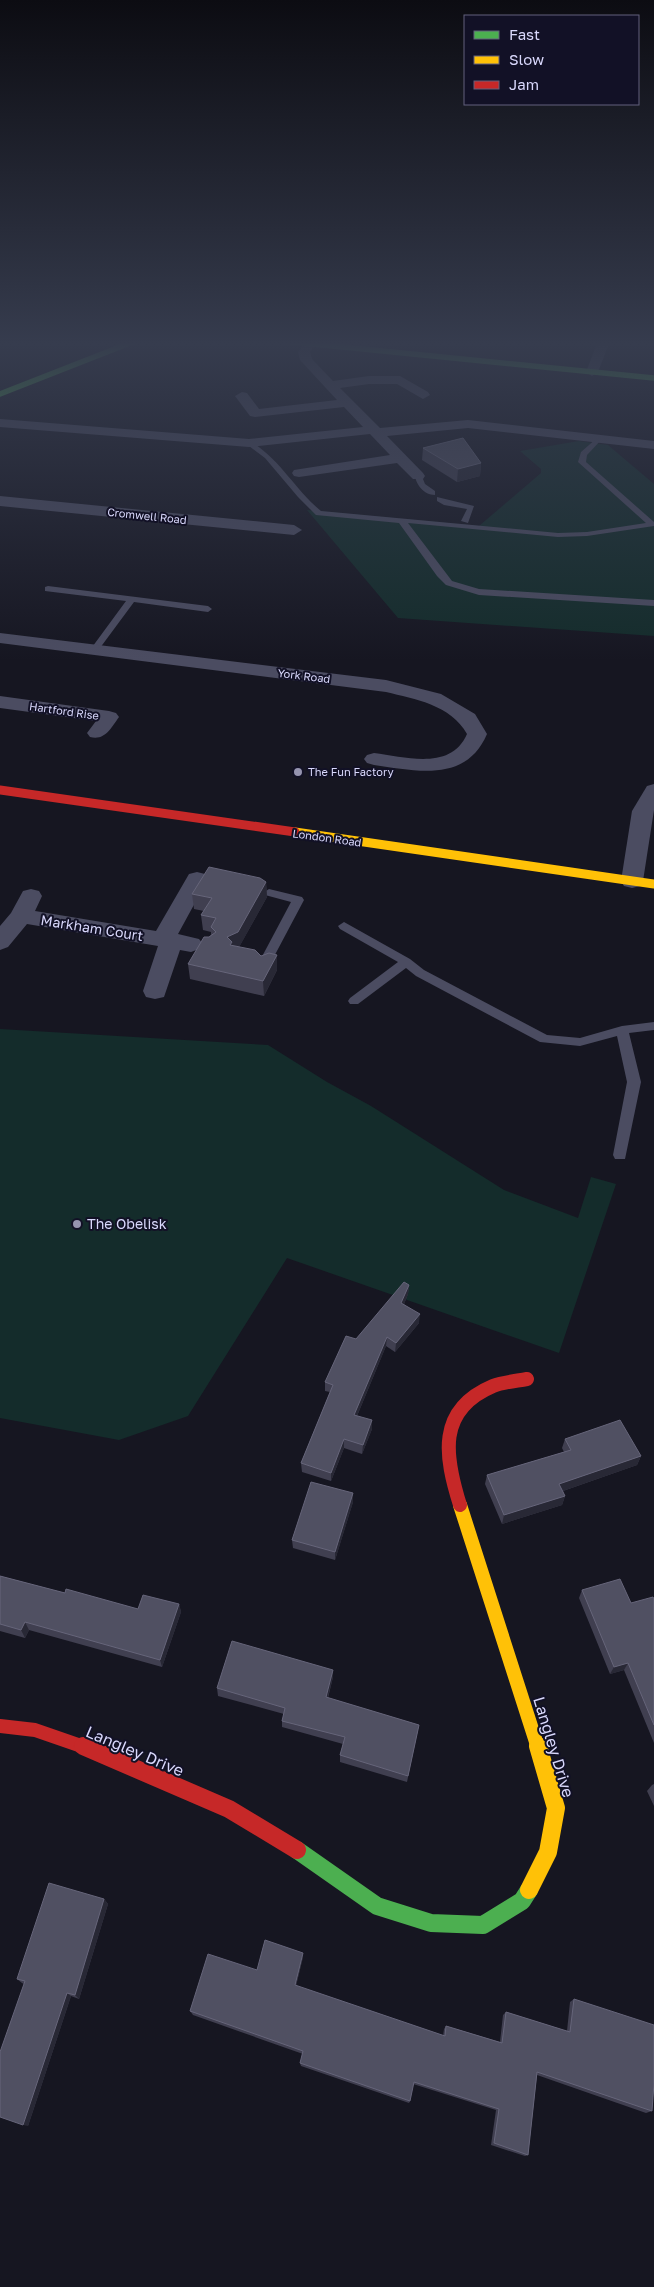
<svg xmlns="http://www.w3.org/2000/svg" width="654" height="2287" viewBox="0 0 654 2287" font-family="'Golos Text',sans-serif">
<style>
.green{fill:#142c2b}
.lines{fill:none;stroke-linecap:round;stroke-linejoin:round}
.lane{fill:#4b4c61;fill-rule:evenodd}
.street{fill:#4b4c61;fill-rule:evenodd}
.fast-far1{stroke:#4caf50;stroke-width:5.5}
.fast{stroke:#4caf50;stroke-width:18}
.slow-far2{stroke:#ffc107;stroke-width:9}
.slow-far1{stroke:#ffc107;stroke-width:14}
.slow{stroke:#ffc107;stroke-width:18}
.jam-far2{stroke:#c62828;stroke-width:9}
.jam-far1{stroke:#c62828;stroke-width:14}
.jam{stroke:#c62828;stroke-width:18}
.wall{fill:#403f50}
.shaded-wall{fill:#282835}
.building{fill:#505062;stroke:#66657a}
.poi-dot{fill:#9594af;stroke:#121126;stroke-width:2}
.labels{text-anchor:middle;stroke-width:4;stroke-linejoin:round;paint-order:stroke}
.far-street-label{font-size:11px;fill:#d9d8fc;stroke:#121126}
.far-poi-label{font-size:11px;fill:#d9d8fc;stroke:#121126;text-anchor:start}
.street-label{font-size:14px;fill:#d9d8fc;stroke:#121126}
.poi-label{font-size:14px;fill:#d9d8fc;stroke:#121126;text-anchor:start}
.near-street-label{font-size:16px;fill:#d9d8fc;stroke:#121126}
</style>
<rect width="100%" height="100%" fill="#161621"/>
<g class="green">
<path d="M579,441L608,445L654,484V636L398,618L307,510L479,526L541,473V469L520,451Z"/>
<path d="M0,1029L268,1045L327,1082L371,1106L504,1190L578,1218L591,1177L616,1184L559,1353L287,1258L188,1416L119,1440L0,1418Z"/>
</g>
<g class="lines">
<g class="lane">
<path d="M597,438L602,439L587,455L586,462L654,522V526L587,536L558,537L408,523L452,581L479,589L654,600V606L479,595L446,585L437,576L399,523L316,515L298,497L265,458L245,443L251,442C280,459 295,490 321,511L558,533L587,532L646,523L578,462L581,452Z"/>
<path d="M415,474H421L425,484L435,491V495C424,495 415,484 415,474Z"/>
<path d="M437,497L474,506L468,523L461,521L467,509L444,505L437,501Z"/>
<path d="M48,586L208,606L212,609L208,612L134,602L97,652L94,653L90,650L126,601L45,591V587Z"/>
<path d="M269,889L302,897L304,900L269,966L263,970L257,966L291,902L265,895L263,893Z"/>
<path d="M344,922L410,959L424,970L547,1035L580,1038L622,1026L654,1022V1030L629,1033L641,1082L625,1159H615L613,1155L627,1082L617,1036L580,1046L540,1042L416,976L406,968L358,1004H350L348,1001L350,998L398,962L340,929L338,926Z"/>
</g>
<g class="street">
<path d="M306,341H314L316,343L310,352L312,359L333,381L369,376H400L428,392L430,395L423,399L397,384H369L340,388L380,428L468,420L654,441V449L468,428L387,436L423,473L425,476L423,479H413L397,463L299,477L294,476L292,473L294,470L390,455L370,434L249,447L0,427V419L249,439L363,427L344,407L255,417L250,416L235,396L242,392L247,393L259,409L337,400L300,360L298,352Z"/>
<path d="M598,341H610L598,372L592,376L586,372Z"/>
<path d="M0,496L294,525L302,530L294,535L0,506Z"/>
<path d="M0,633L386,680L441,694L475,714L487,734C466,783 417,771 374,765L367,763L364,759L367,755L374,753C406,757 451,771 467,734C451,705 415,699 386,692L0,643Z"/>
<path d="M0,696L109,711L116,713L119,717C111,728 105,741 90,737L87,733L96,721L0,708Z"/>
<path d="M654,784V810L643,881L640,886L632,888L624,886L621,881L632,811L647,786Z"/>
<path d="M197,872L205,874L208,879L178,934L199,939L203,944L199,949L191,952L180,950L164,997L155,999L146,997L143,991L158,946L27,924L8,947L0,950V926L11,913L23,891L31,889L39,891L42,896L35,911L156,931L189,874Z"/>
</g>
<g class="fast-far1">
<path d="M283,341L654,378"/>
<path d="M0,394L135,341"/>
</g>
<path class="fast" d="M297,1850L377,1906L431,1923L483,1925L522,1901L529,1890"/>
<path class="slow-far2" d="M295,832L654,884"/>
<path class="slow-far1" d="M460,1505L538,1748"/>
<path class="slow" d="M529,1890L548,1852L556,1808L538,1746"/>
<path class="jam-far2" d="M0,790L295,832"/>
<g class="jam-far1">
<path d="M460,1505C445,1457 436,1410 493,1386C503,1382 516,1381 527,1379"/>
<path d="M0,1726L35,1730L87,1748"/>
</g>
<path class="jam" d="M83,1746L229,1809L297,1850"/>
</g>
<g class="wall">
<path d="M423,448L481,463L480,476L457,482L422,460Z"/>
<path d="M266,882L267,897L239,947L261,956L277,955V970L264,996L190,979L188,964L209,937L211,935V932L203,930L201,915L204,911L194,909L192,894Z"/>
<path d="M409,1285L408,1294L404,1304L419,1323L395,1352L386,1346L357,1416L372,1429L362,1454L344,1448L331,1481L302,1472L301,1463L330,1392L325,1391V1382L356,1339Z"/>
<path d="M565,1439L641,1456L637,1465L563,1491L565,1496L562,1505L502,1524L485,1484L487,1475L564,1452L562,1448Z"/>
<path d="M353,1493V1502L335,1560L293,1548L292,1540Z"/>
<path d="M0,1576L65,1593L138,1609L179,1604L181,1612L162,1667L29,1630L25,1638L0,1631Z"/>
<path d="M582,1590L631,1603L654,1599V1743L624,1670L610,1674L579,1598Z"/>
<path d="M333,1670V1677L328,1698L419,1725L407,1782L340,1762V1755L343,1744L282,1727V1721L284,1714L218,1696L217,1688Z"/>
<path d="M654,1784V1806L647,1791L652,1785Z"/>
<path d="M104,1899L108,1904L79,1999L71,1996L28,2126L24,1984L22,1983L17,1979Z"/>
<path d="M303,1957L296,1986L443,2036L444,2029L446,2026L500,2042L503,2015L506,2012L567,2031L570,2002L574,1999L652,2111L646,2113L537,2075L528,2155L525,2156L491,2145L496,2110L413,2084L410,2101L409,2103L301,2066L300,2063L303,2054L193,2015L190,2011L257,1970Z"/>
</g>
<g class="shaded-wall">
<path d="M481,463L480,476L457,482L458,469Z"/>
<path d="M266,882L267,897L232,960L227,937Z"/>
<path d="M277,955V970L264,996L263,981Z"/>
<path d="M409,1285L408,1294L401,1312V1303Z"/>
<path d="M420,1314L419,1323L395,1352L396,1343Z"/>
<path d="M387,1337L386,1346L354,1423V1415Z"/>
<path d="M372,1420V1429L362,1454L363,1445Z"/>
<path d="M344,1439V1448L331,1481V1473Z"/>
<path d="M641,1456L637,1465L557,1493L559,1484Z"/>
<path d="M353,1493V1502L335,1560V1552Z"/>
<path d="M565,1496L562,1505L502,1524L504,1515Z"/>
<path d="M179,1604L181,1612L162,1667L160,1660Z"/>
<path d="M25,1622L29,1630L25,1638L21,1630Z"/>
<path d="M628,1663L624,1670L610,1674L614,1667Z"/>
<path d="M333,1670V1677L326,1704V1697Z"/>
<path d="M104,1899L108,1904L79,1999L75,1995Z"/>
<path d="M303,1953V1957L295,1989V1985Z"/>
<path d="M67,1993L71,1996L28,2126L23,2125Z"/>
</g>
<g class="building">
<path d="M463,438L481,463L458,469L423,448Z"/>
<path d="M209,867L260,878L266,882L238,932L227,937L232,942L230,945L255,950L261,956L269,953L277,955L263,981L188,964L204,937H209L216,932L211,927L216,918L201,915L212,898L192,894Z"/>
<path d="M404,1282L409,1285L401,1303L420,1314L396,1343L387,1337L354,1415L372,1420L363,1445L344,1439L331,1473L301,1463L333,1385L325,1382L346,1336L356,1339Z"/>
<path d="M620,1420L641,1456L559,1484L565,1496L504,1515L487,1475L571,1450L565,1439Z"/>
<path d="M311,1482L353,1493L335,1552L292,1540Z"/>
<path d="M0,1576L65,1593L66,1589L138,1609L143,1595L179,1604L160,1660L25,1622L21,1630L0,1624Z"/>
<path d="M620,1579L631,1603L653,1597L654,1599V1725L628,1663L614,1667L582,1590Z"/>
<path d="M232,1641L333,1670L326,1697L419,1725L408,1776L340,1755L345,1737L282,1721L285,1708L217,1688Z"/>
<path d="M49,1883L104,1899L75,1995L67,1993L23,2125L0,2117V2052L25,1981L17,1979Z"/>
<path d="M265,1940L303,1953L295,1985L445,2036L446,2026L502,2043L506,2012L570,2032L574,1999L654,2025V2083L652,2111L537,2072L528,2155L494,2143L499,2109L414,2082L410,2101L300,2063L303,2051L190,2011L208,1954L257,1970Z"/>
</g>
<linearGradient id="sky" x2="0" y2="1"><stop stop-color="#0c0c12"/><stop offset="0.52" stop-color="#363c4e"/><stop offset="1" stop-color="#363c4e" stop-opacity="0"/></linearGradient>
<rect width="654" height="661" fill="url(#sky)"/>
<g class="poi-dot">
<circle cx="298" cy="772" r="5"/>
<circle cx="77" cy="1224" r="5"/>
</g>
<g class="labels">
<g class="far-street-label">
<text transform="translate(147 516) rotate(6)" y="4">Cromwell Road</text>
<text transform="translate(304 676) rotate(7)" y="4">York Road</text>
<text transform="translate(64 711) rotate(8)" y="4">Hartford Rise</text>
<text transform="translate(327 838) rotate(8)" y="4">London Road</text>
</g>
<g class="far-poi-label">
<text x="308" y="776">The Fun Factory</text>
</g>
<g class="street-label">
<text transform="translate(92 928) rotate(9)" y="5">Markham Court</text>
</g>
<g class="poi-label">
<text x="87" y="1229">The Obelisk</text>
</g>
<g class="near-street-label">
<text transform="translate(554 1747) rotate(73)" y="6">Langley Drive</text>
<text transform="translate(135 1751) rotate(23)" y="6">Langley Drive</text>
</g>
</g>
<rect x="464" y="15" width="175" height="90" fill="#121126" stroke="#62617c"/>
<rect x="474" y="31" width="25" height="8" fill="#4caf50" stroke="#62617c"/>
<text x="509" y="40" font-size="15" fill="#d9d8fc">Fast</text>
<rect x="474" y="56" width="25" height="8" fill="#ffc107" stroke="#62617c"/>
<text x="509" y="65" font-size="15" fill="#d9d8fc">Slow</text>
<rect x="474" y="81" width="25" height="8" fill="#c62828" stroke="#62617c"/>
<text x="509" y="90" font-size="15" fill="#d9d8fc">Jam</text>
</svg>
